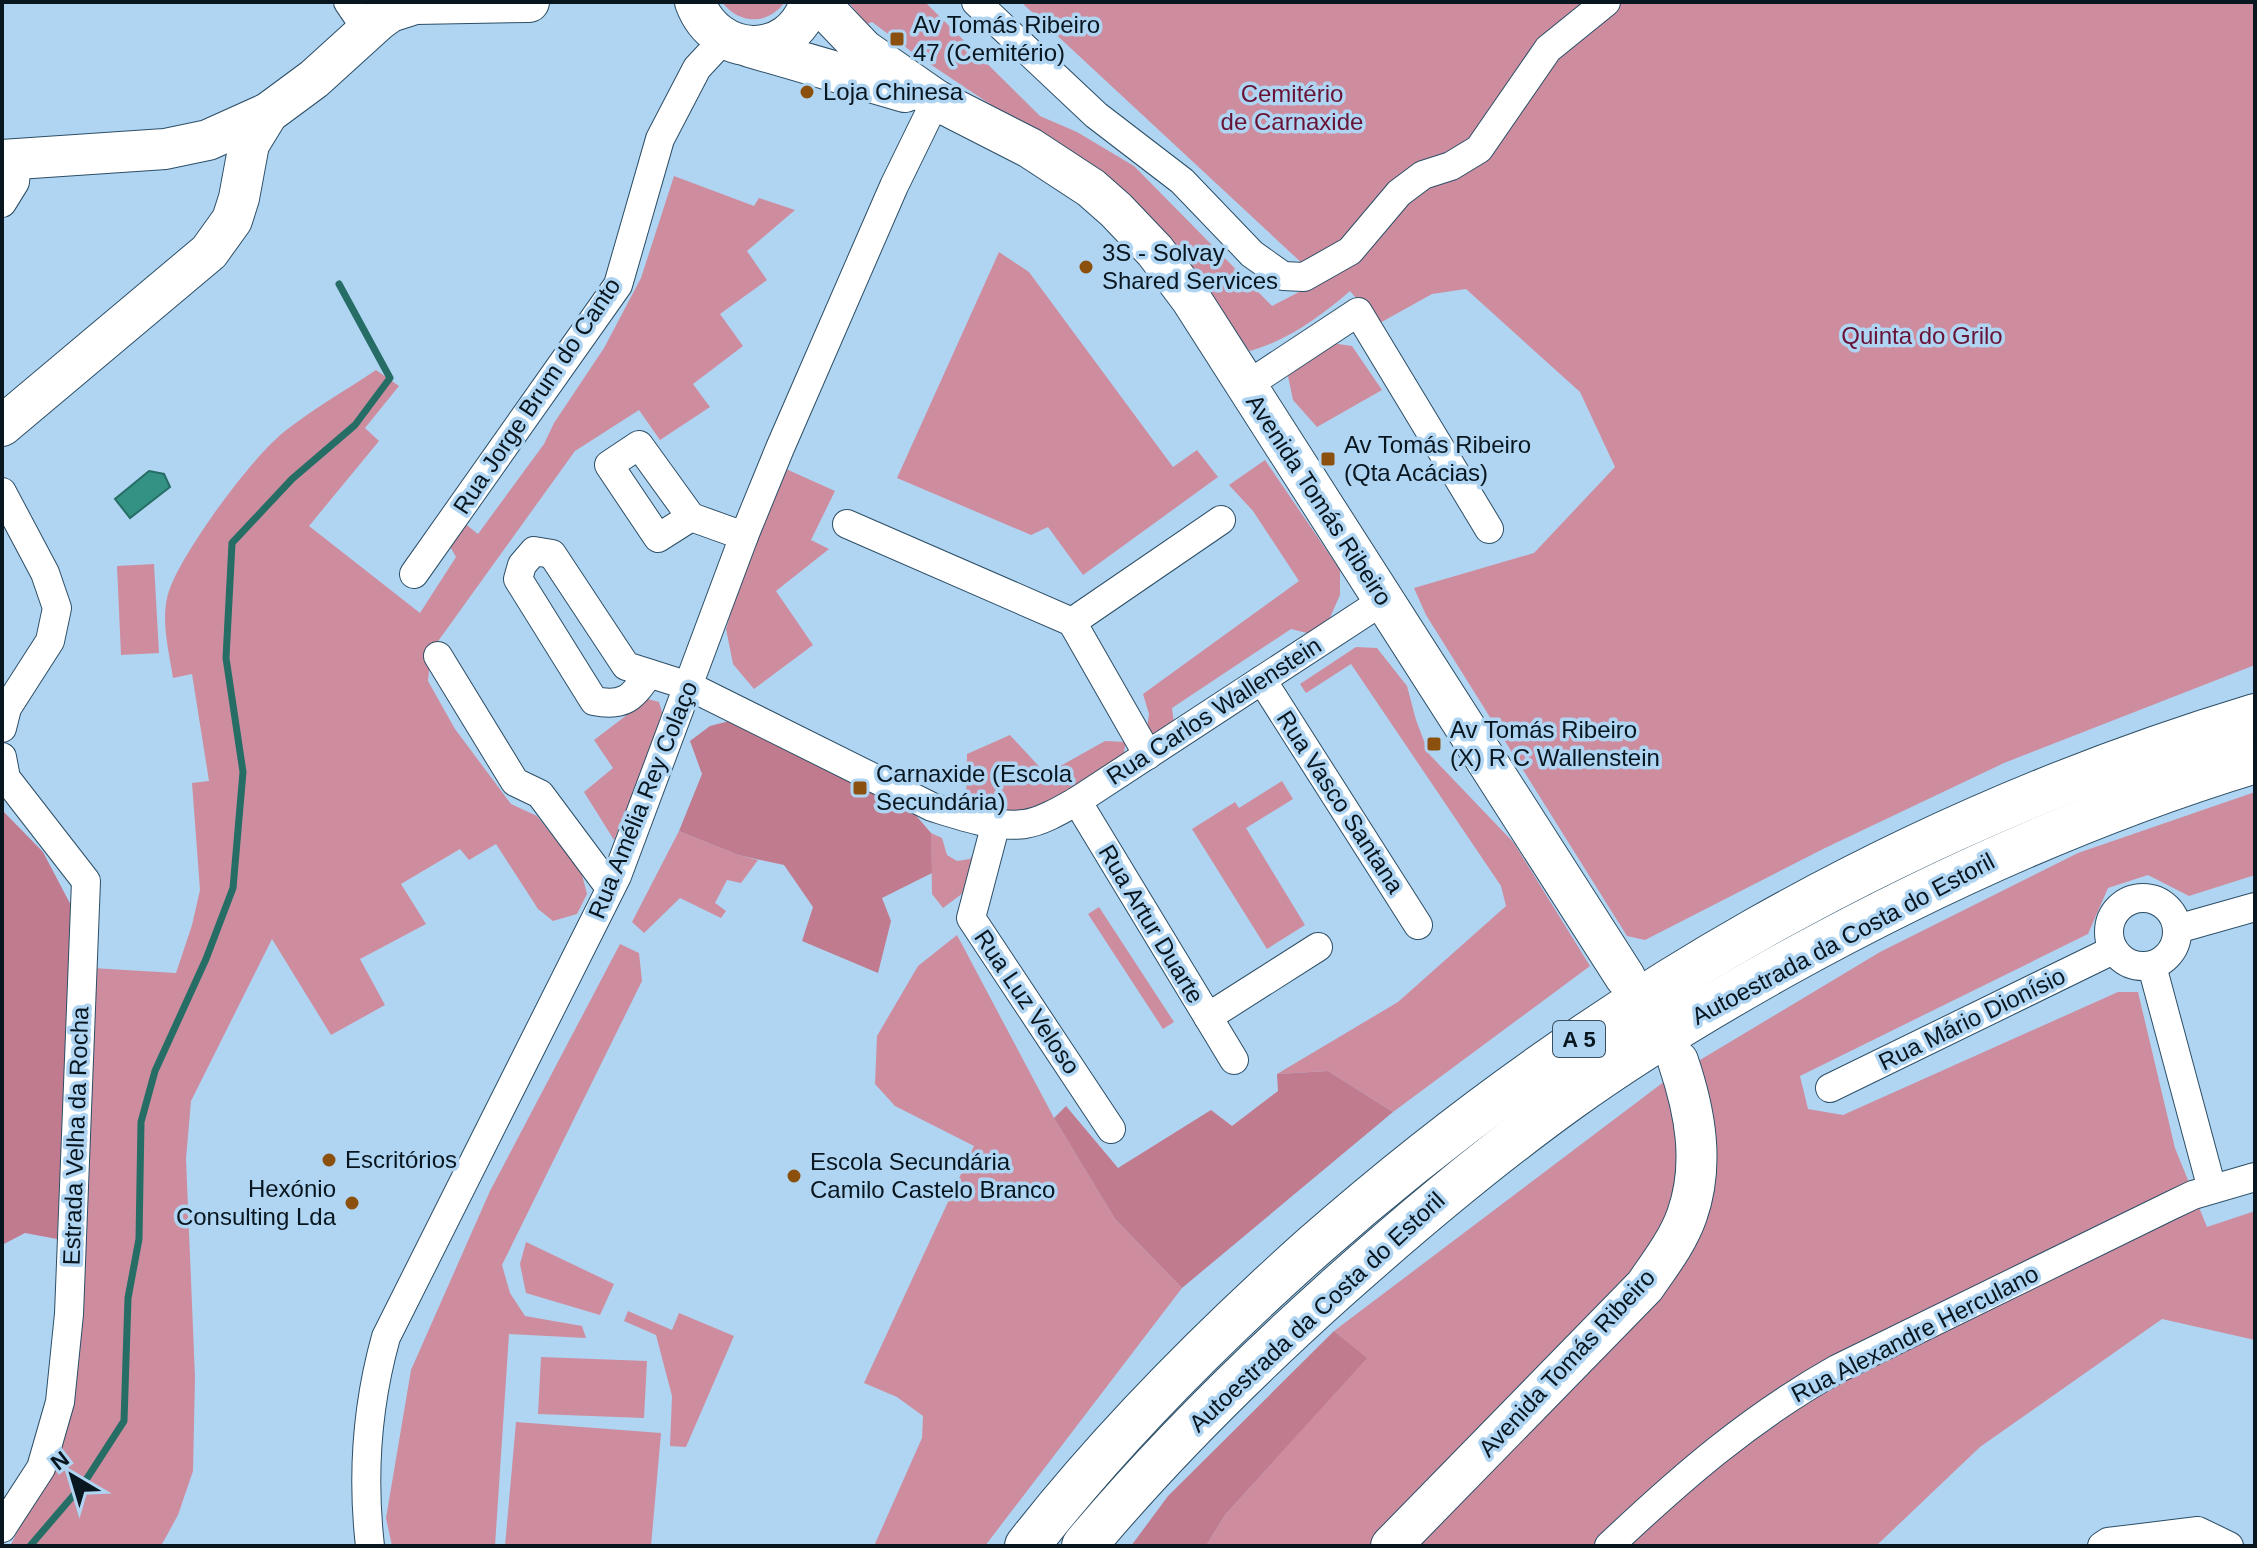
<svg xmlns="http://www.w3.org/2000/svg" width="2257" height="1548" viewBox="0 0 2257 1548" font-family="Helvetica,sans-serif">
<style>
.green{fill:#ce8d9f}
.forest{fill:#c17b8f}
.water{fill:#339284;stroke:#266d66;stroke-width:2}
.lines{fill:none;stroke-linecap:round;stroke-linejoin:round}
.stream{stroke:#266d66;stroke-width:7}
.street-casing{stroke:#2c4e66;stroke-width:30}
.secondary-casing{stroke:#2c4e66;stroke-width:42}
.highway-casing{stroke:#2c4e66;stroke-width:46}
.street{stroke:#fff;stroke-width:28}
.secondary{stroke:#fff;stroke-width:40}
.highway{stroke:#fff;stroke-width:44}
.poi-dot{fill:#8c500e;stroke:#b0d5f2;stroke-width:3}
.labels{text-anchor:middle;stroke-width:7;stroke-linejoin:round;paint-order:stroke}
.shield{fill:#b0d5f2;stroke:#3a4f5f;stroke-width:2}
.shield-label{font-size:22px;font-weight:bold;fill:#081620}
.poi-label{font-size:24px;fill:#081620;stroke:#b0d5f2;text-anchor:start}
.park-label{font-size:24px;fill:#681336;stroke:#b0d5f2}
.street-label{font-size:24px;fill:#081620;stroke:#b0d5f2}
</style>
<rect width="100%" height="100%" fill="#b0d5f2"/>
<g class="green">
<path d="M722,2H785C768,25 739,25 722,2Z"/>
<path d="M848,2H925L1040,116L1077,132L1134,166L1272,306L1326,278L1305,266L1021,2H2255V665L2004,763L1823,849L1645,940L1627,936L1426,615L1414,588L1534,553L1615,467L1580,392L1466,289L1432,294L1378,324L1350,291C1320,317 1288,340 1250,351L1021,125L912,52L872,22L867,24Z"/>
<path d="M674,176L754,206L759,198L795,210L747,251L767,280L720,314L743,346L693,384L710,407L660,440L639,410L575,451L431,651L428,681L455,729L511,804L537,816L581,871L587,894L577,914L553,921L538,909L496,844L469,860L460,849L401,884L426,924L360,959L385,1005L331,1035L272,939L191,1101L186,1159L195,1377L193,1471L178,1515L161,1546H10L55,1457L92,968L176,973L192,925L200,890L192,783L209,781L192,674L173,678C169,650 159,616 170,588C186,547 251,458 285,431C313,409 346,390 376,370L399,386L365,428L379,441L309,526L420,613L456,557L448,543L463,522L478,534L544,444L554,423L604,348L641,278Z"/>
<path d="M999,252L1029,272L1173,467L1197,450L1218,477L1083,575L1048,527L1031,535L897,478Z"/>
<path d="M1331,343L1352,346L1382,390L1317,427L1293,400L1288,376Z"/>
<path d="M1265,460L1340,570V595L1328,622L1307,633L1291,629L1172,708L1174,723L1154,734L1147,729L1149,714L1143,694L1299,581L1253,511L1229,485Z"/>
<path d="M786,469L835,491L811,540L829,549L776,591L813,645L754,689L733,664L726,629L749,554Z"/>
<path d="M154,564L159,653L121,655L117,566Z"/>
<path d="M1356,647L1377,648L1407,686L1416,720L1429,754L1514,843L1590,966L1393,1112L1328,1071L1277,1074L1398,1002L1506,906L1501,886L1351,664L1306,693L1300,684Z"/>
<path d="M648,699L659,702L662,712L660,729L614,840L584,792L613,768L594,740Z"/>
<path d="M1010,735L1046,774L1105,741L1126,742L1123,757L1038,810L1002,814L966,805L967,754Z"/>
<path d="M1282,781L1293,799L1246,828L1305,925L1267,949L1192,829L1235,802L1239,808Z"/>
<path d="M2255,792V875L2189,896L2148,875L2108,888L2088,934L1800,1076L1808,1109L1843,1115L2118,992H2138L2175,1148L2207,1227L2255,1211V1340L2162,1319L1980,1447L1876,1546H1206L1225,1515L1366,1358L1334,1331L1665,1081L1880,952L2078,853Z"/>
<path d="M679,831L738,855L758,860L741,883L727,880L715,903L726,911L721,918L680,898L644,933L632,922Z"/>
<path d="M931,833L942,838L947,855L957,861L970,859L976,850L967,890L943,908L932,894Z"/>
<path d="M1099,907L1174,1022L1163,1029L1088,914Z"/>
<path d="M957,935L1054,1118L1115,1219L1182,1288L985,1546H874L922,1438L923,1416L897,1397L864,1383L974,1146L895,1106L875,1084L877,1036L918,966Z"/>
<path d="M620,944L639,953L642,981L502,1265L510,1293L525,1316L582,1326L586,1338L509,1334L495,1546H392L386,1518L411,1370L490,1191Z"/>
<path d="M526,1242L614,1284L600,1315L526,1293L520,1264Z"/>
<path d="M628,1311L672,1330L679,1313L734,1336L686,1447L670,1446L672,1396L656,1335L624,1321Z"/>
<path d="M541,1357L647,1361L644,1418L538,1414Z"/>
<path d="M516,1422L661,1433L651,1546H505Z"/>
</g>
<g class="forest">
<path d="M733,720L913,812L931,833L932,873L882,898L891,921L878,973L802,941L813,907L784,865L738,855L679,831L702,774L690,741L710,726Z"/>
<path d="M2,810L43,852L74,911L57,1239L25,1233L2,1245Z"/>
<path d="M1328,1071L1393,1112L1182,1288L1115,1219L1054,1118L1066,1106L1118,1168L1211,1110L1232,1126L1278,1091L1277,1074Z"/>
<path d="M1334,1331L1367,1358L1225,1515L1206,1546H1131L1168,1496Z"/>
</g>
<path class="water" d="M149,471L164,474L170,487L130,518L115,499Z"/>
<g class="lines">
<path class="stream" d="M30,1546L84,1483L124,1421L128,1298L139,1239L141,1122L155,1071L206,959L233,888L243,772L226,658L232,543L292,479L355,425L390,378L339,284"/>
<defs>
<g id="street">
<path d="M348,2L367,30"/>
<path d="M976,2L1096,115L1182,181L1252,254L1283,276L1304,277L1350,251L1399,193L1423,175L1451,166L1479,149L1548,49L1606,2"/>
<path d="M2,203L15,182L17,160"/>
<path d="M1246,386L1358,312L1489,529"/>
<path d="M2,492L45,573L57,608L50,641L7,708L2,728"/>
<path d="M691,517L639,445L609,465L658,538L691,517L744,536"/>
<path d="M847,524L1072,622L1148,755"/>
<path d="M414,574L618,285L660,139L697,68L724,39"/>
<path d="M1072,622L1221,520"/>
<path d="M438,656L515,782L540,794L610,888"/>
<path d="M648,675C632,698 624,707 594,701L518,579L522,565L534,551L552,554L626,666L689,686L932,807C961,816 994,828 1025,824C1043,821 1061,810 1077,801L1384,600"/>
<path d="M1262,680L1418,925"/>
<path d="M2,757L6,778L86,881L69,1314L60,1402L41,1468L2,1528"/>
<path d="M1077,801L1208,1017L1318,947"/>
<path d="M996,823L971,918L1111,1129"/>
<circle cx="2143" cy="932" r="34"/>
<path d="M2177,929L2255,907"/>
<path d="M2152,966L2212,1189"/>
<path d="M1208,1017L1234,1060"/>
<path d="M1830,1088L2113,950"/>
<path d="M370,1546C362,1476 367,1405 386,1337L617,876L744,536L780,448L894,186L936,100"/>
<path d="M1609,1546C1682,1477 1750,1418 1837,1369L2170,1206L2193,1195L2255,1177"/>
<path d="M2102,1546L2108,1542L2198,1531L2229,1546"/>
</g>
<g id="secondary">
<path d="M695,2C716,59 791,62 810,2"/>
<path d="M818,2L864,50L936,100L1030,148L1091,188L1116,210L1155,251L1191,299L1625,977"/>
<path d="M750,47L905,92"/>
<path d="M2,160L165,149L208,140L268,113"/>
<path d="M2,426L209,252L232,220L239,198L249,144L268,113L314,79L379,20L390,12L415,4L529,2"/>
<path d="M1391,1546L1645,1286C1660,1264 1678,1241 1687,1215C1705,1164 1695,1111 1678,1061"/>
</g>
<g id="highway">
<path d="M1027,1546C1112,1437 1211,1338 1314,1246C1589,1004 1904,822 2255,716"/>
<path d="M1084,1546C1161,1454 1246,1370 1335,1290C1410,1223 1487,1158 1569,1099C1637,1050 1709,1007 1782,966C1932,883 2090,811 2255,761"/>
</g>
</defs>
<use href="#street" class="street-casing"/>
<use href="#secondary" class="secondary-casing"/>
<use href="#highway" class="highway-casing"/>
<use href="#street" class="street"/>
<use href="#secondary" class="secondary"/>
<use href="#highway" class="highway"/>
</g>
<g class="poi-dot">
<rect x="889" y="31" width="16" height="16" rx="4"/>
<circle cx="807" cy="92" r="8"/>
<circle cx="1086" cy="267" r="8"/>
<rect x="1320" y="451" width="16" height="16" rx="4"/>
<rect x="1426" y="736" width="16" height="16" rx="4"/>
<rect x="852" y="780" width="16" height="16" rx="4"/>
<circle cx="329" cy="1160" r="8"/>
<circle cx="794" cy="1176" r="8"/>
<circle cx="352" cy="1203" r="8"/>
</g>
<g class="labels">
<rect class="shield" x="1553" y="1021" width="52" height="36" rx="6"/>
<g class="shield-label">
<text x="1579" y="1047">A 5</text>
</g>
<g class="poi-label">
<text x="913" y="33">Av Tomás Ribeiro<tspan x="913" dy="28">47 (Cemitério)</tspan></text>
<text x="823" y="100">Loja Chinesa</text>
<text x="1102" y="261">3S - Solvay<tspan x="1102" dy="28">Shared Services</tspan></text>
<text x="1344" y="453">Av Tomás Ribeiro<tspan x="1344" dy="28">(Qta Acácias)</tspan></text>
<text x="1450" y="738">Av Tomás Ribeiro<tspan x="1450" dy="28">(X) R C Wallenstein</tspan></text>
<text x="876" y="782">Carnaxide (Escola<tspan x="876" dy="28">Secundária)</tspan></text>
<text x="345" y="1168">Escritórios</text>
<text x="810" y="1170">Escola Secundária<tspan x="810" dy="28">Camilo Castelo Branco</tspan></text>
<text x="336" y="1197" text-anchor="end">Hexónio<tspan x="336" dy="28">Consulting Lda</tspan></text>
</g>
<g class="park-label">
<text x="1292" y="102">Cemitério<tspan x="1292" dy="28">de Carnaxide</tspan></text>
<text x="1922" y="344">Quinta do Grilo</text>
</g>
<g class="street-label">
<text transform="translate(537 396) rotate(-56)" y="8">Rua Jorge Brum do Canto</text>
<text transform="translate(1319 500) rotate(57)" y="8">Avenida Tomás Ribeiro</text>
<text transform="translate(1214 711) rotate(-33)" y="8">Rua Carlos Wallenstein</text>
<text transform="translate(643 800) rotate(-68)" y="8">Rua Amélia Rey Colaço</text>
<text transform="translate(1340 802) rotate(57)" y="8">Rua Vasco Santana</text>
<text transform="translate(1151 924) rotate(59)" y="8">Rua Artur Duarte</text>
<text transform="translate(1843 939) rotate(-28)" y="8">Autoestrada da Costa do Estoril</text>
<text transform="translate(1027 1002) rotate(56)" y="8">Rua Luz Veloso</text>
<text transform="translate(1972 1019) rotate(-26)" y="8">Rua Mário Dionísio</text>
<text transform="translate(76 1136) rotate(-88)" y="8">Estrada Velha da Rocha</text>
<text transform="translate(1317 1312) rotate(-43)" y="8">Autoestrada da Costa do Estoril</text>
<text transform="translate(1915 1334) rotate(-27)" y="8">Rua Alexandre Herculano</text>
<text transform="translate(1567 1363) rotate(-47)" y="8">Avenida Tomás Ribeiro</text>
</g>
</g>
<rect width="2257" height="1548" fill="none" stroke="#081620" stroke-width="8"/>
<g transform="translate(72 1476) rotate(322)" stroke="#b0d5f2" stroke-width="6" paint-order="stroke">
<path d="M0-6L14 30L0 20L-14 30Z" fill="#081620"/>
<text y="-12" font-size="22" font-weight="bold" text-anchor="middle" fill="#081620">N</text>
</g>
</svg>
